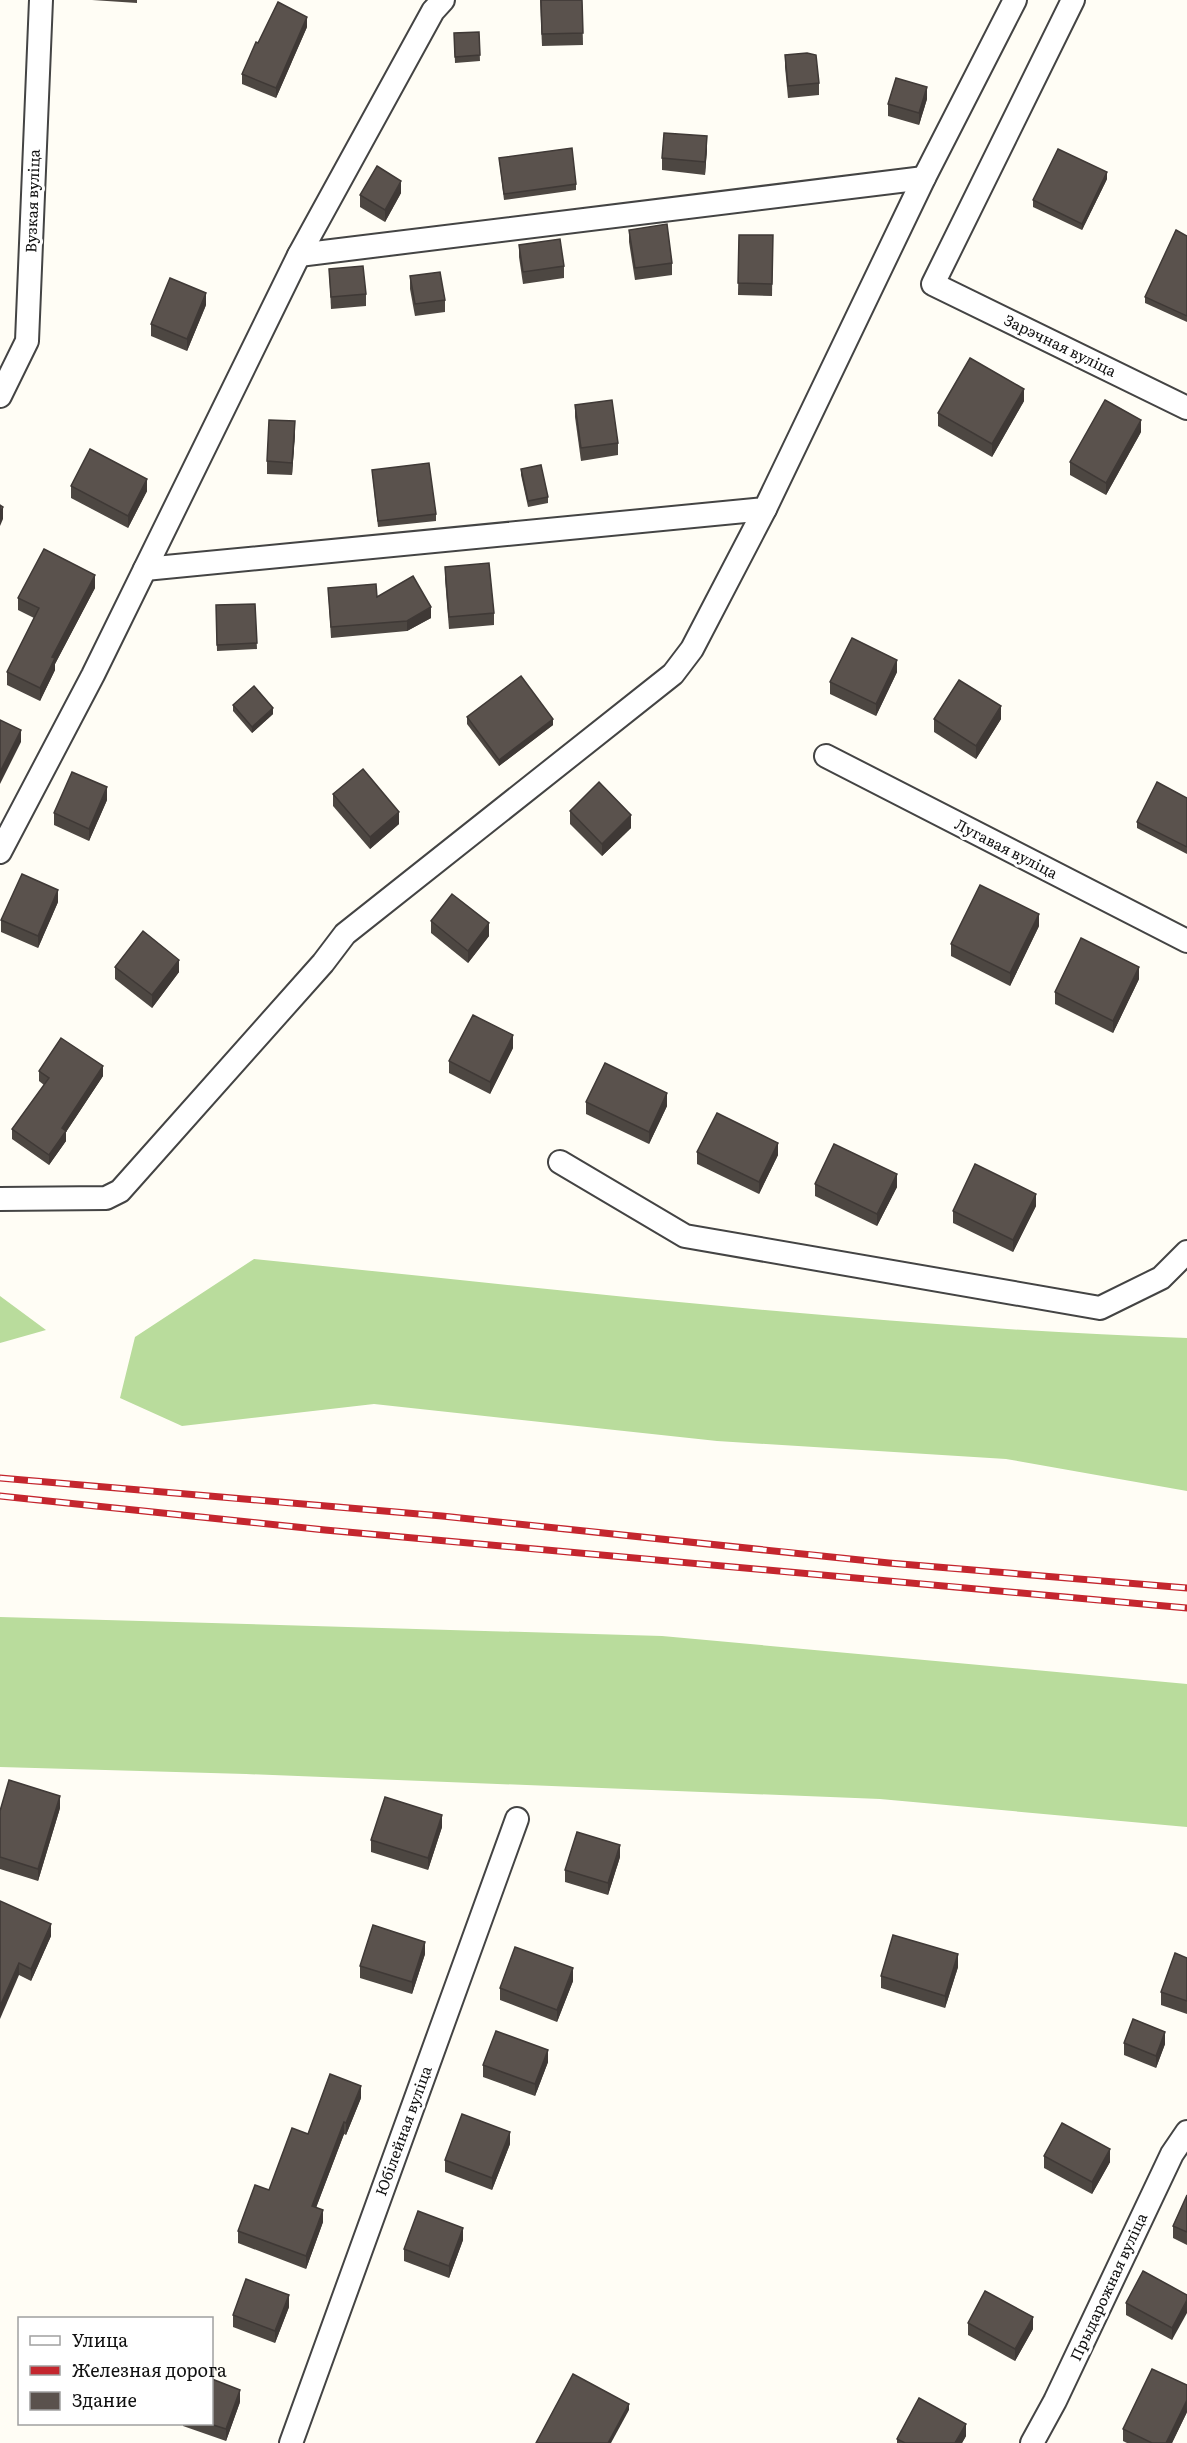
<svg xmlns="http://www.w3.org/2000/svg" width="1187" height="2443" viewBox="0 0 1187 2443" font-family="Literata,serif">
<style>
.forest{fill:#b9dc9c}
.lines{fill:none;stroke-linecap:round;stroke-linejoin:round}
.street-casing{stroke:#444;stroke-width:26}
.street{stroke:#fff;stroke-width:22}
.rail-casing{stroke:#c4262e;stroke-width:7}
.rail{stroke:#fff;stroke-width:4.5;stroke-dasharray:14;stroke-linecap:butt}
.wall{fill:#4d4742}
.shaded-wall{fill:#3f3936}
.building{fill:#5a524d;stroke:#3f3936;stroke-width:1.5}
.labels{text-anchor:middle;stroke-width:6;stroke-linejoin:round;paint-order:stroke}
.street-label{font-size:15px;fill:#111;stroke:#fff}
</style>
<rect width="100%" height="100%" fill="#fffdf5"/>
<g class="forest">
<path d="M254,1259C565,1290 875,1327 1187,1338V1491L1006,1459L717,1441L374,1404L182,1426L120,1398L135,1337Z"/>
<path d="M0,1296L46,1330L0,1343Z"/>
<path d="M0,1617L662,1636L1187,1684V1827L880,1799L246,1774L0,1767Z"/>
</g>
<g class="lines">
<defs>
<g id="street">
<path d="M1073,0L933,284L1187,408"/>
<path d="M299,255L924,178"/>
<path d="M0,396L27,341L41,0"/>
<path d="M145,569L765,509L924,178L1015,0"/>
<path d="M826,756L1187,941"/>
<path d="M0,852L93,675L299,255L433,11L443,0"/>
<path d="M560,1162L685,1236L1100,1308L1161,1278L1187,1252"/>
<path d="M0,1199L106,1198L120,1191L323,963L345,934L673,674L692,649L765,509"/>
<path d="M291,2443L517,1819"/>
<path d="M1032,2443L1055,2401L1172,2154L1187,2132"/>
</g>
</defs>
<use href="#street" class="street-casing"/>
<use href="#street" class="street"/>
<defs>
<g id="rail">
<path d="M0,1478L442,1516L889,1563L1187,1588"/>
<path d="M0,1496L325,1530L1187,1608"/>
</g>
</defs>
<use href="#rail" class="rail-casing"/>
<use href="#rail" class="rail"/>
</g>
<g class="wall">
<path d="M92,0H137V3Z"/>
<path d="M540,0H582L583,45L542,46Z"/>
<path d="M307,27L276,98L242,84V74L258,43Z"/>
<path d="M479,32L480,61L455,63L454,33Z"/>
<path d="M785,55L819,83V95L788,98L785,67Z"/>
<path d="M927,99L919,125L888,116V104Z"/>
<path d="M707,149L705,175L662,170V158Z"/>
<path d="M499,158L576,184V190L504,200Z"/>
<path d="M1107,179L1082,230L1033,207V200Z"/>
<path d="M401,193L385,222L360,207V195Z"/>
<path d="M629,230L672,263V275L635,280L629,242Z"/>
<path d="M739,235H773L772,296L738,295Z"/>
<path d="M1187,236V322L1145,303V297Z"/>
<path d="M519,245L564,266V278L523,284L519,257Z"/>
<path d="M329,269L366,294V306L331,309Z"/>
<path d="M410,276L445,300V312L415,316L410,289Z"/>
<path d="M206,305L187,351L151,336V324Z"/>
<path d="M1024,401L992,457L938,426V413Z"/>
<path d="M575,405L618,443V455L581,461L575,417Z"/>
<path d="M1141,432L1106,495L1070,475V462Z"/>
<path d="M295,434L292,475L267,474V461Z"/>
<path d="M521,469L548,497V503L528,507L521,475Z"/>
<path d="M372,470L436,514V521L378,527Z"/>
<path d="M71,486L147,491L128,528L71,498Z"/>
<path d="M445,567L494,613V625L449,629L445,579Z"/>
<path d="M95,588L55,664V670L40,701L7,685V672L34,618L18,610V598Z"/>
<path d="M328,588L377,597L431,618L407,631L331,638Z"/>
<path d="M255,604L257,649L217,651L216,605Z"/>
<path d="M897,672L876,716L830,694V682Z"/>
<path d="M233,705L273,714L252,733L233,711Z"/>
<path d="M467,717L553,725L499,766L467,724Z"/>
<path d="M934,719H1001L976,759L934,732Z"/>
<path d="M333,794L399,824L370,849L333,806Z"/>
<path d="M1187,798V854L1137,828V822Z"/>
<path d="M107,800L89,841L54,825V813Z"/>
<path d="M570,811L631,828L602,856L570,824Z"/>
<path d="M58,902L38,948L1,932V920Z"/>
<path d="M431,921L489,936L468,963L431,933Z"/>
<path d="M1039,926L1010,986L951,956V944Z"/>
<path d="M115,967L179,972L152,1008L115,979Z"/>
<path d="M1139,979L1113,1033L1055,1004V992Z"/>
<path d="M513,1048L490,1094L449,1073V1061Z"/>
<path d="M39,1071L103,1076L66,1132V1141L49,1165L12,1139V1129L44,1085L39,1081Z"/>
<path d="M586,1102L667,1106L649,1144L586,1114Z"/>
<path d="M697,1152L778,1155L759,1194L697,1164Z"/>
<path d="M815,1184L897,1187L877,1226L815,1196Z"/>
<path d="M1036,1206L1013,1252L953,1223V1211Z"/>
<path d="M60,1808L38,1881L0,1869V1811Z"/>
<path d="M442,1827L428,1870L371,1852V1840Z"/>
<path d="M620,1857L608,1895L565,1882V1870Z"/>
<path d="M0,1901L51,1936L31,1981L19,1975Z"/>
<path d="M425,1954L412,1994L360,1978V1966Z"/>
<path d="M1187,1958V2014L1161,2005V1992Z"/>
<path d="M958,1967L945,2008L881,1988V1976Z"/>
<path d="M573,1981L557,2022L500,2000V1988Z"/>
<path d="M1124,2043L1165,2044L1156,2068L1124,2055Z"/>
<path d="M548,2062L535,2096L483,2077V2065Z"/>
<path d="M361,2098L346,2135L344,2134L316,2208L323,2222L306,2269L238,2243V2231L269,2190L308,2134Z"/>
<path d="M510,2144L492,2190L445,2172V2160Z"/>
<path d="M1044,2156L1110,2162L1092,2194L1044,2168Z"/>
<path d="M1187,2195V2245L1173,2238V2226Z"/>
<path d="M463,2240L449,2278L404,2261V2249Z"/>
<path d="M1187,2295L1172,2340L1126,2315V2303Z"/>
<path d="M289,2307L275,2343L233,2327V2315Z"/>
<path d="M968,2323L1033,2329L1015,2361L968,2335Z"/>
<path d="M240,2402L226,2441L183,2426V2424H212Z"/>
<path d="M1187,2412L1172,2443H1127L1123,2441V2429Z"/>
<path d="M966,2436L962,2443H897V2439Z"/>
</g>
<g class="shaded-wall">
<path d="M307,17V27L276,98V88Z"/>
<path d="M927,87V99L919,125V113Z"/>
<path d="M707,136V149L705,175V162Z"/>
<path d="M1107,172V179L1082,230V224Z"/>
<path d="M401,181V193L385,222V210Z"/>
<path d="M206,293V305L187,351V339Z"/>
<path d="M1024,389V401L992,457V444Z"/>
<path d="M1141,420V432L1106,495V483Z"/>
<path d="M295,421V434L292,475V463Z"/>
<path d="M147,479V491L128,528V516Z"/>
<path d="M3,507V519L0,526V513Z"/>
<path d="M95,575V588L55,664V670L40,701V688L52,657Z"/>
<path d="M431,607V618L407,631V621Z"/>
<path d="M897,660V672L876,716V704Z"/>
<path d="M1001,706V719L976,759V746Z"/>
<path d="M273,708V714L252,733V727Z"/>
<path d="M553,719V725L499,766V760Z"/>
<path d="M21,730V742L0,784V772Z"/>
<path d="M107,787V800L89,841V829Z"/>
<path d="M399,812V824L370,849V837Z"/>
<path d="M631,815V828L602,856V844Z"/>
<path d="M58,890V902L38,948V936Z"/>
<path d="M1039,914V926L1010,986V973Z"/>
<path d="M489,923V936L468,963V951Z"/>
<path d="M179,960V972L152,1008V995Z"/>
<path d="M1139,967V979L1113,1033V1021Z"/>
<path d="M513,1035V1048L490,1094V1082Z"/>
<path d="M103,1066V1076L66,1132V1141L49,1165V1155L62,1128Z"/>
<path d="M667,1093V1106L649,1144V1132Z"/>
<path d="M778,1143V1155L759,1194V1182Z"/>
<path d="M897,1174V1187L877,1226V1214Z"/>
<path d="M1036,1194V1206L1013,1252V1240Z"/>
<path d="M60,1796V1808L38,1881V1869Z"/>
<path d="M442,1815V1827L428,1870V1858Z"/>
<path d="M620,1845V1857L608,1895V1883Z"/>
<path d="M51,1924V1936L31,1981V1969Z"/>
<path d="M425,1942V1954L412,1994V1982Z"/>
<path d="M958,1954V1967L945,2008V1996Z"/>
<path d="M19,1963V1975L0,2019V2006Z"/>
<path d="M573,1968V1981L557,2022V2010Z"/>
<path d="M1165,2032V2044L1156,2068V2056Z"/>
<path d="M548,2050V2062L535,2096V2084Z"/>
<path d="M361,2086V2098L346,2135V2123Z"/>
<path d="M344,2122V2134L312,2218V2206Z"/>
<path d="M510,2132V2144L492,2190V2178Z"/>
<path d="M1110,2149V2162L1092,2194V2182Z"/>
<path d="M323,2210V2222L306,2269V2256Z"/>
<path d="M463,2228V2240L449,2278V2266Z"/>
<path d="M289,2295V2307L275,2343V2331Z"/>
<path d="M1187,2300V2313L1172,2340V2328Z"/>
<path d="M1033,2317V2329L1015,2361V2349Z"/>
<path d="M240,2390V2402L226,2441V2429Z"/>
<path d="M1187,2400V2412L1172,2443H1166Z"/>
<path d="M629,2404V2410L611,2443H608Z"/>
<path d="M966,2424V2436L962,2443H955Z"/>
</g>
<g class="building">
<path d="M541,0H582L583,33L542,34Z"/>
<path d="M278,2L307,17L276,88L242,74L256,42L258,43Z"/>
<path d="M479,32L480,55L455,57L454,33Z"/>
<path d="M807,53L816,55L819,83L788,86L785,55Z"/>
<path d="M896,78L927,87L919,113L888,104Z"/>
<path d="M664,133L707,136L705,162L662,158Z"/>
<path d="M572,148L576,184L504,194L499,158Z"/>
<path d="M1058,149L1107,172L1082,224L1033,200Z"/>
<path d="M377,166L401,181L385,210L360,195Z"/>
<path d="M667,224L672,263L635,268L629,230Z"/>
<path d="M1176,230L1187,236V316L1145,297Z"/>
<path d="M739,235H773L772,284L738,283Z"/>
<path d="M560,239L564,266L523,272L519,245Z"/>
<path d="M363,266L366,294L331,297L329,269Z"/>
<path d="M440,272L445,300L415,304L410,276Z"/>
<path d="M170,278L206,293L187,339L151,324Z"/>
<path d="M970,358L1024,389L992,444L938,413Z"/>
<path d="M612,400L618,443L581,448L575,405Z"/>
<path d="M1105,400L1141,420L1106,483L1070,462Z"/>
<path d="M269,420L295,421L292,463L267,461Z"/>
<path d="M90,449L147,479L128,516L71,486Z"/>
<path d="M429,463L436,514L378,521L372,470Z"/>
<path d="M541,465L548,497L528,501L521,469Z"/>
<path d="M0,505L3,507L0,513Z"/>
<path d="M44,549L95,575L52,657L55,658L40,688L7,672L39,608L18,598Z"/>
<path d="M489,563L494,613L449,617L445,567Z"/>
<path d="M413,576L431,607L407,621L331,627L328,588L376,584L377,597Z"/>
<path d="M255,604L257,643L217,645L216,605Z"/>
<path d="M852,638L897,660L876,704L830,682Z"/>
<path d="M521,676L553,719L499,760L467,717Z"/>
<path d="M959,680L1001,706L976,746L934,719Z"/>
<path d="M254,686L273,708L252,727L233,705Z"/>
<path d="M0,720L21,730L0,772Z"/>
<path d="M363,769L399,812L370,837L333,794Z"/>
<path d="M72,772L107,787L89,829L54,813Z"/>
<path d="M599,782L631,815L602,844L570,811Z"/>
<path d="M1157,782L1187,798V847L1137,822Z"/>
<path d="M22,874L58,890L38,936L1,920Z"/>
<path d="M980,885L1039,914L1010,973L951,944Z"/>
<path d="M452,894L489,923L468,951L431,921Z"/>
<path d="M143,931L179,960L152,995L115,967Z"/>
<path d="M1081,938L1139,967L1113,1021L1055,992Z"/>
<path d="M473,1015L513,1035L490,1082L449,1061Z"/>
<path d="M61,1038L103,1066L62,1128L66,1131L49,1155L12,1129L49,1078L39,1071Z"/>
<path d="M605,1063L667,1093L649,1132L586,1102Z"/>
<path d="M717,1113L778,1143L759,1182L697,1152Z"/>
<path d="M834,1144L897,1174L877,1214L815,1184Z"/>
<path d="M975,1164L1036,1194L1013,1240L953,1211Z"/>
<path d="M9,1780L60,1796L38,1869L0,1857V1811Z"/>
<path d="M385,1797L442,1815L428,1858L371,1840Z"/>
<path d="M577,1832L620,1845L608,1883L565,1870Z"/>
<path d="M0,1901L51,1924L31,1969L19,1963L0,2006Z"/>
<path d="M373,1925L425,1942L412,1982L360,1966Z"/>
<path d="M893,1935L958,1954L945,1996L881,1976Z"/>
<path d="M515,1947L573,1968L557,2010L500,1988Z"/>
<path d="M1175,1953L1187,1958V2001L1161,1992Z"/>
<path d="M1133,2019L1165,2032L1156,2056L1124,2043Z"/>
<path d="M496,2031L548,2050L535,2084L483,2065Z"/>
<path d="M330,2074L361,2086L346,2123L344,2122L312,2206L323,2210L306,2256L238,2231L255,2185L269,2190L292,2128L308,2134Z"/>
<path d="M462,2114L510,2132L492,2178L445,2160Z"/>
<path d="M1062,2123L1110,2149L1092,2182L1044,2156Z"/>
<path d="M1187,2195V2232L1173,2226Z"/>
<path d="M418,2211L463,2228L449,2266L404,2249Z"/>
<path d="M1143,2271L1187,2295V2300L1172,2328L1126,2303Z"/>
<path d="M246,2279L289,2295L275,2331L233,2315Z"/>
<path d="M985,2291L1033,2317L1015,2349L968,2323Z"/>
<path d="M1152,2369L1187,2385V2400L1166,2443H1152L1123,2429Z"/>
<path d="M573,2374L629,2404L608,2443H536Z"/>
<path d="M212,2379L240,2390L226,2429L210,2424H212Z"/>
<path d="M919,2398L966,2424L955,2443H905L897,2439Z"/>
</g>
<g class="labels">
<g class="street-label">
<text transform="translate(33 201) rotate(-88)" y="5">Вузкая вуліца</text>
<text transform="translate(1060 346) rotate(26)" y="5">Зарэчная вуліца</text>
<text transform="translate(1006 849) rotate(27)" y="5">Лугавая вуліца</text>
<text transform="translate(404 2131) rotate(-70)" y="5">Юбілейная вуліца</text>
<text transform="translate(1109 2287) rotate(-65)" y="5">Прыдарожная вуліца</text>
</g>
</g>
<rect x="18" y="2317" width="195" height="108" fill="#ffffff" stroke="#a0a0a0" stroke-width="1.5"/>
<rect x="30" y="2336" width="30" height="9" fill="#ffffff" stroke="#a0a0a0" stroke-width="1.5"/>
<text x="72" y="2347" font-size="18" fill="#111111">Улица</text>
<rect x="30" y="2366" width="30" height="9" fill="#c4262e" stroke="#a0a0a0" stroke-width="1.5"/>
<text x="72" y="2377" font-size="18" fill="#111111">Железная дорога</text>
<rect x="30" y="2392" width="30" height="18" fill="#5a524d" stroke="#a0a0a0" stroke-width="1.5"/>
<text x="72" y="2407" font-size="18" fill="#111111">Здание</text>
</svg>
